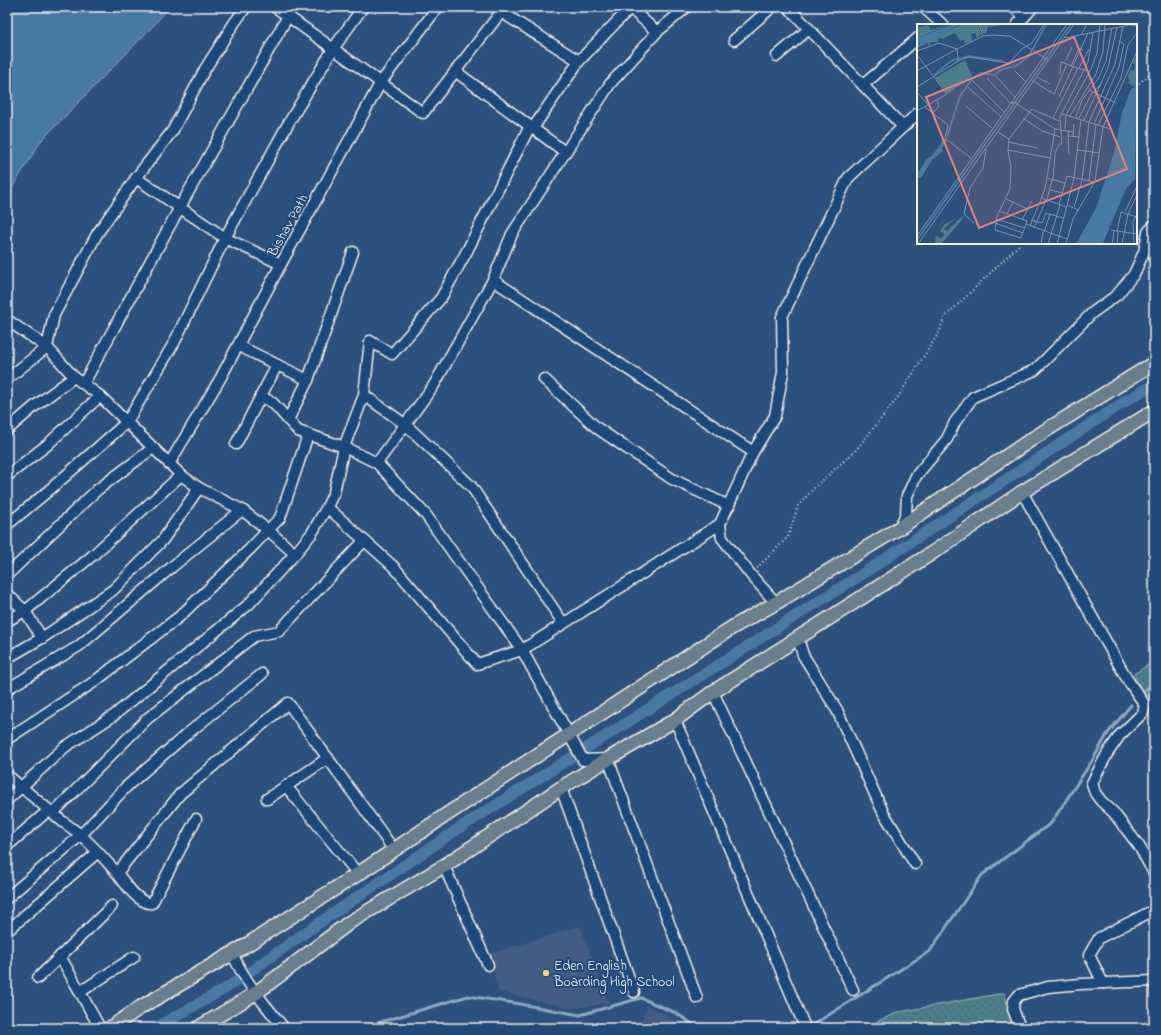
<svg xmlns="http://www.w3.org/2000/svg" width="1161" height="1035" viewBox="0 0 1161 1035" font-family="'Indie Flower',sans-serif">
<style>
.built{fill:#425c83}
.grass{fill:url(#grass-dots);stroke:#a0b8b9}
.water{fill:#4679a3;stroke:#8ca9bf}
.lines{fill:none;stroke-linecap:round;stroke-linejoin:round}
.stream{stroke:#8ca9bf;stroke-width:3}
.canal{stroke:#4679a3;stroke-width:11}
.minor-casing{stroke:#f4f1e8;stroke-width:13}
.major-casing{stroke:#f4f1e8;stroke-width:16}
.path{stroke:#f4f1e8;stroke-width:2;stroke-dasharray:1 3;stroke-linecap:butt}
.minor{stroke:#1f4a7a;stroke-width:10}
.major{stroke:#6b7e8b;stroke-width:13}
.poi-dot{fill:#ffd166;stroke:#1f4a7a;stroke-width:1.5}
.labels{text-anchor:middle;stroke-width:4;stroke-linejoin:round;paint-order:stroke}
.street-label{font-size:14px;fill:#f4f1e8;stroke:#1f4a7a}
.poi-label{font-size:14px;fill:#f4f1e8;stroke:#1f4a7a;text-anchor:start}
.inset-river{fill:none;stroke:#4679a3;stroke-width:2}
.inset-road{fill:none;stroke:#7d91a8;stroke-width:1}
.view{fill:#e4827e;fill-opacity:0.15;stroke:#e4827e;stroke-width:2}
.inset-edge{fill:none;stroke:#f4f1e8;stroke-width:2}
</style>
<defs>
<pattern id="grass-dots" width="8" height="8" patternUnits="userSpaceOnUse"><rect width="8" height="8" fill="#4b7e8a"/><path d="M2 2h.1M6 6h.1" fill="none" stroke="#4a666b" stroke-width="1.8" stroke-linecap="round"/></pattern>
</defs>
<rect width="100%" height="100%" fill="#2d517d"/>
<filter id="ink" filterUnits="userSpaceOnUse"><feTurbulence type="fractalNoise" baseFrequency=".025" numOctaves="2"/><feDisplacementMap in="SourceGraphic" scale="8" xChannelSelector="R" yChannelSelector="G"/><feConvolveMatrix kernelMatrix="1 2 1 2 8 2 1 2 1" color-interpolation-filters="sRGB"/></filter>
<g filter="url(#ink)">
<g class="built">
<path d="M580,926L609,1003L572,1009L498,991L489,954Z"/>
<path d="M648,1006L690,1027L693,1028H637Z"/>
</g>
<g class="grass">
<path d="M1154,661V708L1148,705L1134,674Z"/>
<path d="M1004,993L1015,1028H862L899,1012Z"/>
</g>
<path class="water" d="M7,7H169L153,26L41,141L7,196Z"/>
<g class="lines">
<g class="stream">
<path d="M1145,690L1154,684"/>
<path d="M365,1028L367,1026L468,996L520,1004L580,1015L641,998L676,1013L698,1028"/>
<path d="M808,1028L930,951L982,875L1051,823L1092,761L1108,733L1131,705"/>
</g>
<path class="canal" d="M155,1028L228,987L309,930L458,829L864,573L1124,402L1154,384"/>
<defs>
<g id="minor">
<path d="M275,7L423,113L505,7"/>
<path d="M629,7L657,32"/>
<path d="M788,7L903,127"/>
<path d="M923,7L943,25"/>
<path d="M1013,7L1024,16"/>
<path d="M501,12L579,61"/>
<path d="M1017,25L1033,7"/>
<path d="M734,40L772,7"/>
<path d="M777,56L809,29"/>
<path d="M455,71L565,152"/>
<path d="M863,85L918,38"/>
<path d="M533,128L579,61L630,8"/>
<path d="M136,178L225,238L281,264"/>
<path d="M493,280L753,452L720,524L722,538L751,575L776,603"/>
<path d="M7,320L47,347L74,377L100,396L181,475L199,488L242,510L268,530L250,549L179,617L94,682L7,739"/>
<path d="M239,346L308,380L288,420"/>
<path d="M7,379L47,347L54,315L97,234L136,178L173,130L205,69L235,22L246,7"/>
<path d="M544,379L597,428L672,479L729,506"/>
<path d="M308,380L353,252"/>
<path d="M84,383L180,207L288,16"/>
<path d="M364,395L406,425L471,486L563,623"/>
<path d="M261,396L273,403L298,431L344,447L377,463L426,515L522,650L583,760L608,759L697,998"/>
<path d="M7,430L35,406L74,377"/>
<path d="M236,444L277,365"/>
<path d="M753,452L775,416L783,372L782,317L848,178L918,113"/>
<path d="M377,463L434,385L493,280L512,234L610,84L657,32L687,7"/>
<path d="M169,464L220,379L281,264L381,82L438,7"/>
<path d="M7,476L47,445L100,396"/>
<path d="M1022,492L1127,679L1145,705L1143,713L1120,735L1107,754L1092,783L1095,793L1101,801L1113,812L1139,846L1154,873"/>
<path d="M327,507L394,567L477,664L522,650L720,524"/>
<path d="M7,525L47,492L127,422L174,343L225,238L288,124L333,49L363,7"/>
<path d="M899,528L906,514L907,496L916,476L947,439L955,422L973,397L1035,370L1092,313L1117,295L1134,274L1144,252L1148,232L1154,225"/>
<path d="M295,554L268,530L280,518L308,435"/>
<path d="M7,575L97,490L153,448"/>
<path d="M7,594L25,611L42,638"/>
<path d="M7,621L25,611L92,556L181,475"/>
<path d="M798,638L803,655L837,710L883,812L915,864"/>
<path d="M7,658L42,638L113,590L162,541L199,488"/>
<path d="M7,689L79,646L173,566L242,510"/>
<path d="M713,692L853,990"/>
<path d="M675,720L804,1025"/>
<path d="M7,775L62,821L81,835L98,852L7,931"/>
<path d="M286,786L358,874"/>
<path d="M561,788L634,992"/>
<path d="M267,799L328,758"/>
<path d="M7,800L65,747L113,716L248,605L295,554L312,533L327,507L334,492L344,447L364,395L370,341L392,354L441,298L468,249L530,126"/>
<path d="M53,813L148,718L254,636L279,631L364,541"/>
<path d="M7,846L49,810"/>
<path d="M98,852L117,873L180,794L288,703L394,850"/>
<path d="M444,866L488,965"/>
<path d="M117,873C125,883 139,905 152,903L196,819"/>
<path d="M7,898L81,835L126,787L187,734L262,674"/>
<path d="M232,953C244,981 265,1005 284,1028"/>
<path d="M60,956L100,1028"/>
<path d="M38,978L112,906"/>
<path d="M1103,983L1089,955L1099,938L1154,910"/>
<path d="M80,992L134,957"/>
<path d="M1020,1028L1013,1009L1014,1001L1019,995L1048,987L1081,984L1154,981"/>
</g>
<g id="major">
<path d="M110,1028L141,1007L245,946L358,874L449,813L733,627L776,603L899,528L1032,439L1154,363"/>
<path d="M198,1028L256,993L350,922L444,866L561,788L608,759L675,720L713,692L932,553L1022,492L1154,411"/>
</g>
</defs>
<use href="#minor" class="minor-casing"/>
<use href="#major" class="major-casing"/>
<g class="path">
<path d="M1136,86L1154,70"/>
<path d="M757,568L788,537L798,506L815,487L855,451L896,400L940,331L944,318L1021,243"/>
</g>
<use href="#minor" class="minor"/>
<use href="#major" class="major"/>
</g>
</g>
<circle class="poi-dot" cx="546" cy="973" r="4"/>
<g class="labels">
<g class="street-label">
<text transform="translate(287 225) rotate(-61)" y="5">Bishav Path</text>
</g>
<g class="poi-label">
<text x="554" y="970">Eden English<tspan x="554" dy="16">Boarding High School</tspan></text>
</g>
</g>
<g transform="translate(917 24)">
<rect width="220" height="220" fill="#2d517d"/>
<path d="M34,0L0,14V4L11,1L14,6ZM61,0L64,10L60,14L58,9L54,10L55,17L49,20L46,16L43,17L39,10H35L26,15L22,14L21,18H14L12,22L11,19L0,24V20L44,1ZM92,0L71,3L69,10L66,9L63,1ZM220,30V51L218,63L209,58H213L211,53L213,46L217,47L218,40L215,39ZM48,36L55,52L31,70L18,54ZM27,114L31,117L25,124L26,127L15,136L4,154H0L9,135L18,130ZM46,191L44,197L25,219H18L19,211L23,214L26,213L27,210L23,207L28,200L38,195L27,205L30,207Z" fill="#4b7e8a"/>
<path d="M44,0L14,16L0,20V14L34,1ZM220,51L218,155L209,165L186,219L159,220L179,184L197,129L205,89L214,65L218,63L216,58Z" fill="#4679a3"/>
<path class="inset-river" d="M117,23L129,0M17,51L34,37L52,32L86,37M30,113L43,72L56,54L64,49L77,51L84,46L99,42L111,33L117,23M0,151L29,116M7,206L154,0M0,216L7,206"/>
<path class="inset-road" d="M62,0L66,12M183,0L180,29L174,45L149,91L193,105M164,11L170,0M148,14L212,1L220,2M40,25L41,37M166,26L162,24L154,42L173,48M0,27L22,19L40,25M0,31L30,70L0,87M149,36L155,23M162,44L172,25M0,47L40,25L66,12L75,11L93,12L131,36M98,47L109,58M78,51L98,73M143,51L144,38L150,40M120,53L133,60M70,54L94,80L97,78L138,105L156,108M55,56L87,88M116,57L137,70L150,40L154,42M0,63L41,37L51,33L92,39L106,24L115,19L127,0M51,63L84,93M172,66L199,79M0,68L11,81M142,73L171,9M49,82L76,105M8,83L31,101L28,114L55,135M15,90L22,82L20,77M144,90L149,91L148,105M153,92L179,50L186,27L188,0M159,93L165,76L181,55L189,37L195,4M106,94L125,107L143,113M136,94L161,44M162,94L175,69L184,60M167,96L191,44L200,3M177,100L202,43L207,20L202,17M181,101L204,54L211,21L220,9M152,106L151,112L162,113M81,108L92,115L91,126L133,134M151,112L152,131M156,113L157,100M92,115L115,85L142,97M91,118L121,124M160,126L183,129M130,154L148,159M136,156L138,129L142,120H145L143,93L171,38L176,8M172,157L179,100M133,166L146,169M125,174L149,183M89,175L111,185M130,176L135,156M142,181L150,152L177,158M150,181L161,186M157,183L165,156L172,98L198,40L206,2M82,187L110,197L104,214L78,206L80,192L93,165L94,144L91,126M208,188L220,162M90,190L96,178M79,195L108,204M105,196L115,177M114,196L125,199L129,189L146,194M57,199L47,190L53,164L66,144L69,125M78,199L106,209M109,200L150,215M113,202L128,165L138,105M117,204L129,176M194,206L220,210M127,208L133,190M200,208L204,188L220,193M0,212L150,0M1,220L157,0M124,220L126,208M131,220L143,181M140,220L157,154L164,95M149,220L156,195L178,157L186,103L220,27M195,220L197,207M200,220L201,208M205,220L211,190L220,171M217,220L216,197L220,191"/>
<path class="view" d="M157,13L210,145L62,204L9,73Z"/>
<rect width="220" height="220" class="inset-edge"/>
</g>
<rect width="1161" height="1035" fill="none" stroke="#1f4a7a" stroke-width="24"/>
<rect x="12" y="12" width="1137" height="1011" fill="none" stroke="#f4f1e8" stroke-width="1.5" filter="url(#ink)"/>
</svg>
